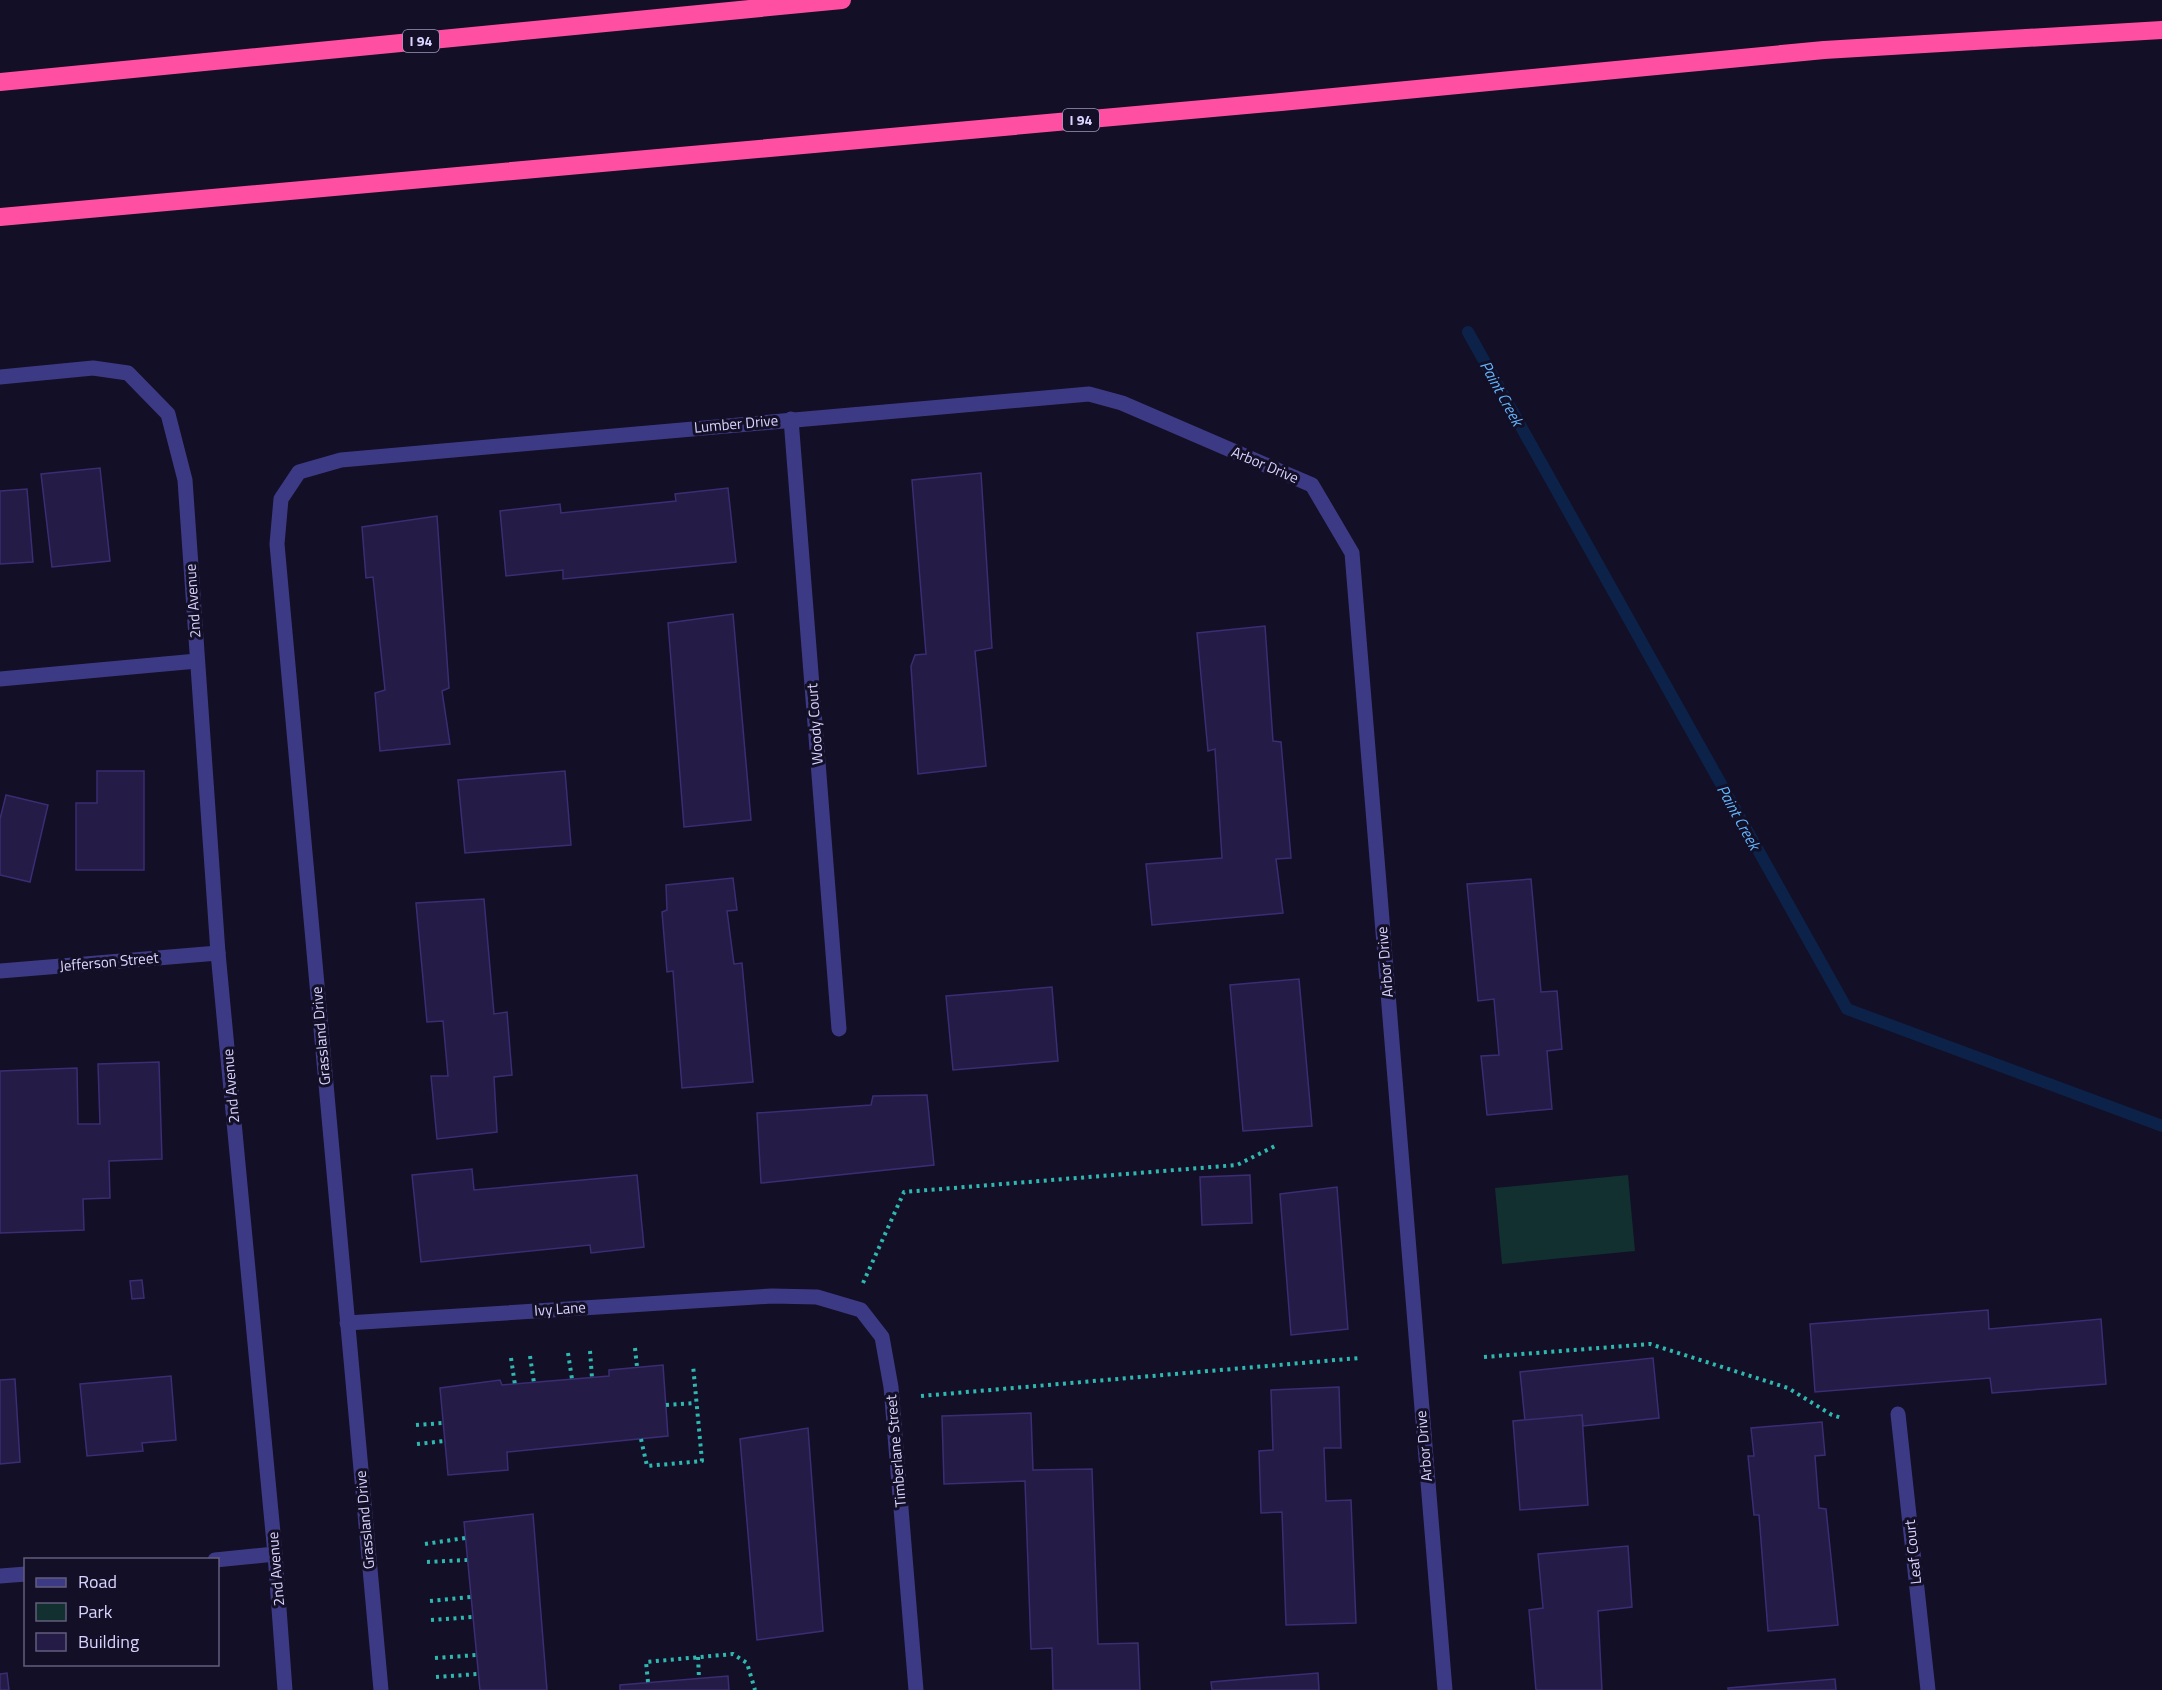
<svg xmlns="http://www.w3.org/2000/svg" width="2162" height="1690" viewBox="0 0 2162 1690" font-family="'Titillium Web',sans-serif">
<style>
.green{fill:#12302f}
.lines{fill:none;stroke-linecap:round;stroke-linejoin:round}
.stream{stroke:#0c2248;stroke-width:12}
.building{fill:#241b47;stroke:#3b2d73;stroke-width:1.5}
.path{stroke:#2fb8b0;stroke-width:4;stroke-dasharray:3 4.5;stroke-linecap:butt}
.lane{stroke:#3d3a85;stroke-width:15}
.street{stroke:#3d3a85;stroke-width:15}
.highway{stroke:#ff4fa3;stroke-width:18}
.labels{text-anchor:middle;stroke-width:6;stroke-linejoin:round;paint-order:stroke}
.shield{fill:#130f26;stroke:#9e99be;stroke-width:1.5}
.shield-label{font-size:14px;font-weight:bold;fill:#d9d4ff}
.street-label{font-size:15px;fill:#d9d4ff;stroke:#130f26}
.water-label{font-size:16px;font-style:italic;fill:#62b6ff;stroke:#130f26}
</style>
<rect width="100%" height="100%" fill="#130f26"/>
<path class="green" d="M1628,1175L1635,1251L1502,1264L1495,1188Z"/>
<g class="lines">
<path class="stream" d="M1468,332L1847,1009L2162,1126"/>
</g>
<g class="building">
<path d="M100,468L110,561L52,567L41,474Z"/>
<path d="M981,473L992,648L975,651L986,766L918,774L911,666L915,655L926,654L912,480Z"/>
<path d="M728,488L736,562L563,579V570L506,576L500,511L560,504L561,513L676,501L675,494Z"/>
<path d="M27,489L33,562L0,564V491Z"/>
<path d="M437,516L449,688L442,691L450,744L380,751L375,693L385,690L373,577L366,578L362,527Z"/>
<path d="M733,614L751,820L684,827L668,623Z"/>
<path d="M1265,626L1273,741L1281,742L1291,858L1276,859L1283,913L1152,925L1146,864L1222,858L1215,749L1208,751L1197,633Z"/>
<path d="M97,771H144V870H76V803H97Z"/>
<path d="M565,771L571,845L465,853L458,780Z"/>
<path d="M6,795L48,805L30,882L0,875V819Z"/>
<path d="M733,878L737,910L727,911L734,964L742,963L753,1082L682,1088L673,971L667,972L662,912L667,910L666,885Z"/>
<path d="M1531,879L1541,992L1557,991L1562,1049L1547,1051L1552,1109L1487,1115L1481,1056L1499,1055L1494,999L1478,1001L1467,884Z"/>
<path d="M484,899L494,1014L507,1012L512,1075L494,1077L497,1132L437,1139L431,1076H448L443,1021L427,1022L416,903Z"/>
<path d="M1299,979L1312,1126L1243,1131L1230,985Z"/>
<path d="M1052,987L1058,1061L953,1070L946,996Z"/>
<path d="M159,1062L162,1159L109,1161L110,1198L83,1199L84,1230L0,1233V1071L77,1068L78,1124H100L98,1064Z"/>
<path d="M927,1095L934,1165L761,1183L757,1113L871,1105L873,1096Z"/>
<path d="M472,1169L474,1190L637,1175L644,1247L591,1253L590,1245L421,1262L412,1175Z"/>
<path d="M1250,1175L1252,1223L1202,1225L1200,1177Z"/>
<path d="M1337,1187L1348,1329L1291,1335L1280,1194Z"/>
<path d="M142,1280L144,1298L132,1299L130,1281Z"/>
<path d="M1988,1310L1989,1329L2101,1319L2106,1384L1992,1393L1990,1378L1815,1392L1810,1324Z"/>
<path d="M1653,1358L1659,1418L1583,1426L1582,1415L1525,1421L1520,1372Z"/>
<path d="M663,1365L668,1436L507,1452L508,1470L448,1475L440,1388L500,1380L502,1385L609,1376V1370Z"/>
<path d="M171,1376L176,1440L142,1443L143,1451L87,1456L80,1384Z"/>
<path d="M15,1379L20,1462L0,1464V1380Z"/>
<path d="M1339,1387L1341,1448H1324L1326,1501L1351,1500L1356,1623L1286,1625L1282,1512L1261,1513L1259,1451L1273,1450L1271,1390Z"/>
<path d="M1031,1413L1033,1470L1092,1469L1098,1644L1138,1643L1140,1690H1053L1052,1648L1031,1649L1025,1481L944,1484L942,1416Z"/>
<path d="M1582,1415L1588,1505L1520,1510L1513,1421Z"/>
<path d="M1822,1422L1825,1455L1815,1456L1819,1508L1826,1509L1838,1625L1768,1631L1759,1515H1754L1748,1456H1754L1751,1428Z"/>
<path d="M808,1428L823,1631L757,1640L740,1439Z"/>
<path d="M533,1514L547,1690H480L464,1522Z"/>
<path d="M1628,1546L1632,1607L1598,1611L1602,1690H1536L1529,1610L1543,1608L1538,1554Z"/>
<path d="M7,1673L9,1690H0V1674Z"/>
<path d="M1318,1673L1319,1690H1212L1211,1682Z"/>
<path d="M728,1676L729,1690H620V1685Z"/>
<path d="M1835,1679L1836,1690H1728V1688Z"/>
</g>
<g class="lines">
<g class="path">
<path d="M863,1283L904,1192L1237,1165L1275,1146"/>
<path d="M635,1348L637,1367"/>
<path d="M590,1351L592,1378"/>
<path d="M568,1353L572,1379"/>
<path d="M530,1356L534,1383"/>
<path d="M1484,1357L1650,1344L1788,1388L1832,1415L1842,1418"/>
<path d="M511,1358L515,1385"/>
<path d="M921,1396L1359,1358"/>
<path d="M666,1405L696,1403"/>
<path d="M416,1425L443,1423"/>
<path d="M641,1439L647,1466L702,1461L693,1365"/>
<path d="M417,1444L445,1441"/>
<path d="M425,1544L465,1538"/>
<path d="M427,1562L467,1560"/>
<path d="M430,1601L471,1597"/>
<path d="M431,1620L473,1617"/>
<path d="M698,1657L699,1678"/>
<path d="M435,1658L477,1655"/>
<path d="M436,1677L478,1674"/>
<path d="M648,1682L646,1662L733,1654L747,1663L755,1690"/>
</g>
<path class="lane" d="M0,679L197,661"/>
<g class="street">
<path d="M0,377L93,368L128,373L168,414L185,480L218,953L275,1554L285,1690"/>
<path d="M791,419L839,1029"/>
<path d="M0,971L218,953"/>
<path d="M347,1323L772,1296L817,1297L861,1310L882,1337L891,1387L916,1690"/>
<path d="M1898,1414L1928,1690"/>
<path d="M215,1560L275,1554"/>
<path d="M0,1576L26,1574"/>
<path d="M381,1690L277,544L281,499L299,472L341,460L1089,394L1122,403L1312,485L1352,553L1445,1690"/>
</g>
<g class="highway">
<path d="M0,82L842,0"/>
<path d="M0,217L1281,102L1824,50L2162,30"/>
</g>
</g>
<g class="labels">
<g class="shield">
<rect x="403" y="30" width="36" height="22" rx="4.5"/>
<rect x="1063" y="109" width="36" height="22" rx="4.5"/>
</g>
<g class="shield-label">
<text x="421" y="46">I 94</text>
<text x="1081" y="125">I 94</text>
</g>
<g class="street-label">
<text transform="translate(736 424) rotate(-5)" y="5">Lumber Drive</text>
<text transform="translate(1265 465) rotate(23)" y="5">Arbor Drive</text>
<text transform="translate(193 601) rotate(-94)" y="5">2nd Avenue</text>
<text transform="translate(815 724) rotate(-94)" y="5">Woody Court</text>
<text transform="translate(109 962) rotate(-5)" y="5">Jefferson Street</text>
<text transform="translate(1385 962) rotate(-95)" y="5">Arbor Drive</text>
<text transform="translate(321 1036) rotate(-95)" y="5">Grassland Drive</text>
<text transform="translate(231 1086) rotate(-95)" y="5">2nd Avenue</text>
<text transform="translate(560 1309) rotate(-4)" y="5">Ivy Lane</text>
<text transform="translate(1424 1446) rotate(-95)" y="5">Arbor Drive</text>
<text transform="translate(896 1451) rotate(-95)" y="5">Timberlane Street</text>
<text transform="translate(365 1520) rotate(-95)" y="5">Grassland Drive</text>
<text transform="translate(1913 1552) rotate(-96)" y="5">Leaf Court</text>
<text transform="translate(276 1569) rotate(-95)" y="5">2nd Avenue</text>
</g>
<g class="water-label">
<text transform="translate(1502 393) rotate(61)" y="6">Paint Creek</text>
<text transform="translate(1739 817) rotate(61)" y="6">Paint Creek</text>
</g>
</g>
<rect x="24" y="1558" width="195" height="108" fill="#130f26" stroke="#625e7d" stroke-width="1.5"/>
<rect x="36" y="1578" width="30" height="9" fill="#3d3a85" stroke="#625e7d" stroke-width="1.5"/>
<text x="78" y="1588" font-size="18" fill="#d9d4ff">Road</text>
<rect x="36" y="1603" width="30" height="18" fill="#12302f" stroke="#625e7d" stroke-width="1.5"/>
<text x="78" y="1618" font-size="18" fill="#d9d4ff">Park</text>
<rect x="36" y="1633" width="30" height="18" fill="#241b47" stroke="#625e7d" stroke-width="1.5"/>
<text x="78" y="1648" font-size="18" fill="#d9d4ff">Building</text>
</svg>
